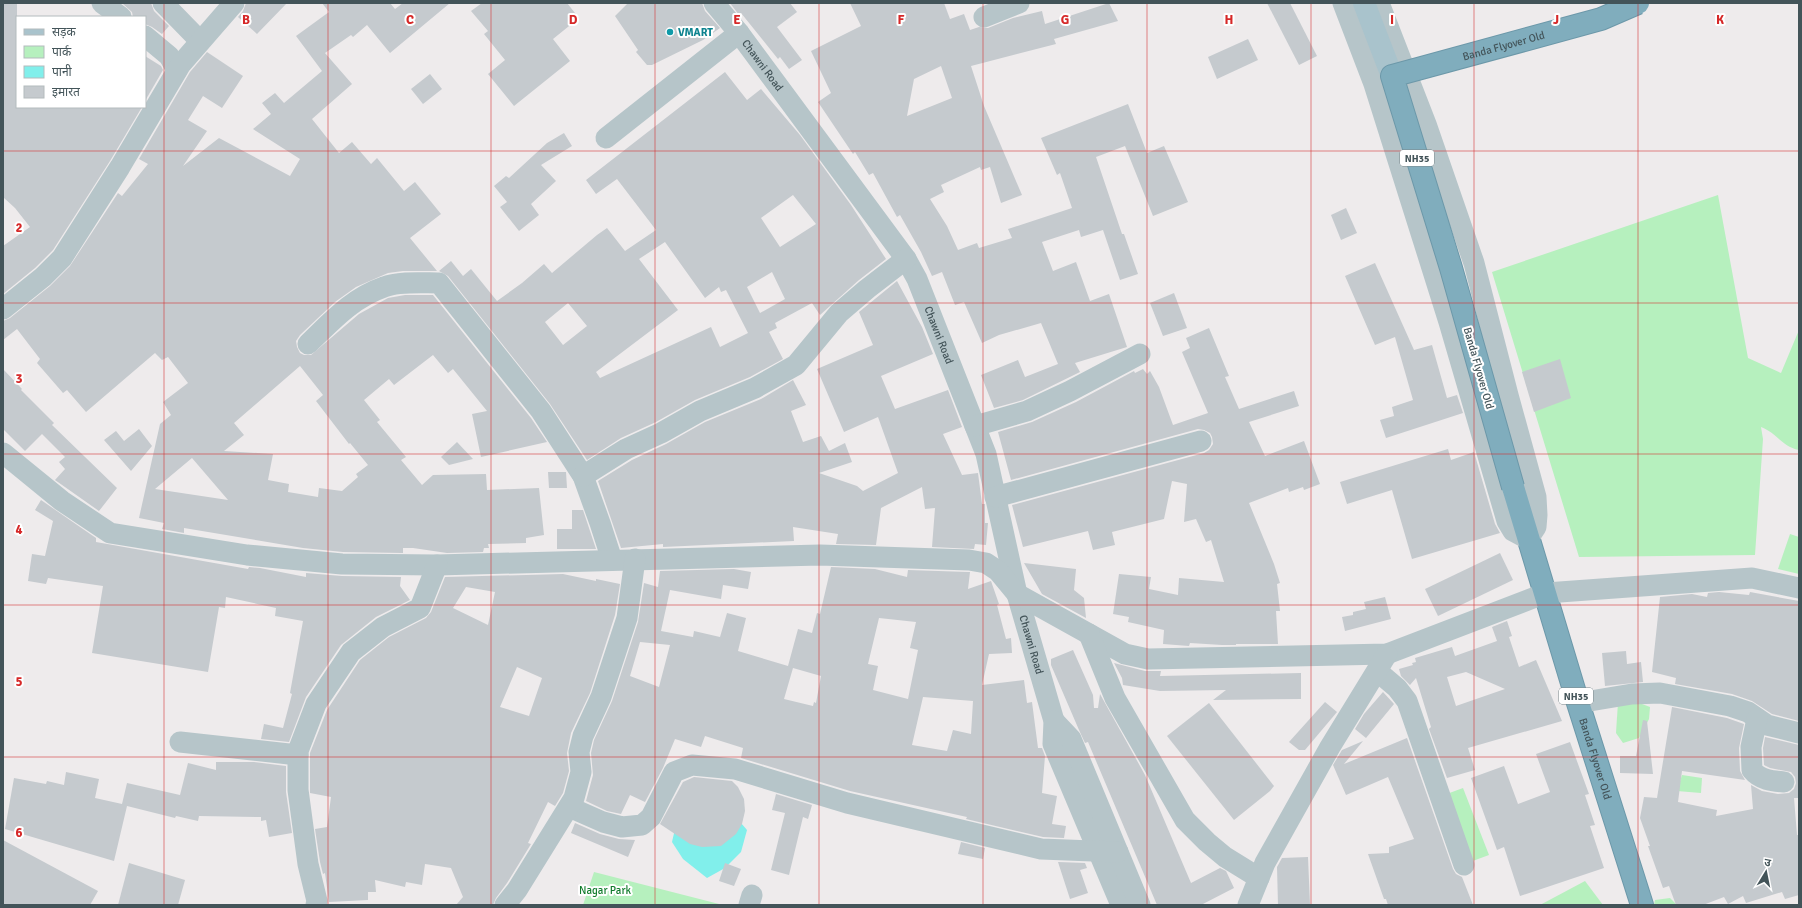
<svg xmlns="http://www.w3.org/2000/svg" width="1802" height="908" viewBox="0 0 1802 908" font-family="Signika,'Noto Sans Devanagari',sans-serif">
<style>
.green{fill:#b6f0be}
.water{fill:#81efeb}
.building{fill:#c5cace;fill-rule:evenodd}
.lines{fill:none;stroke-linecap:round;stroke-linejoin:round}
.highway-casing{stroke:#6c98a9;stroke-width:24}
.minor{stroke:#b6c5c9;stroke-width:21}
.major{stroke:#a9c3cc;stroke-width:22}
.highway{stroke:#80adbd;stroke-width:22}
.highway-bridge-casing{stroke:#6c98a9;stroke-width:24;stroke-linecap:butt}
.highway-bridge{stroke:#80adbd;stroke-width:22}
.grid{fill:none;stroke:#d62828;stroke-width:1;stroke-opacity:0.55}
.culture-dot{fill:#0f9aa8;stroke:#fff;stroke-width:1.5}
.labels{text-anchor:middle;stroke-width:4;stroke-linejoin:round;paint-order:stroke}
.shield{fill:#fff;stroke:#7b878b;stroke-width:1}
.shield-label{font-size:10px;font-weight:bold;fill:#435459}
.culture-label{font-size:11px;font-weight:bold;fill:#0d838f;stroke:#fff;text-anchor:start}
.street-label{font-size:11px;fill:#435459;stroke:#fff}
.park-label{font-size:11px;fill:#127c2d;stroke:#fff}
.grid-label{font-size:13px;text-anchor:middle;font-weight:bold;fill:#d62828;stroke:#fff;stroke-width:4;stroke-linejoin:round;paint-order:stroke}
</style>
<rect width="100%" height="100%" fill="#eeebec"/>
<g class="green">
<path d="M1718,195L1748,358L1781,373L1799,330V450C1781,446 1777,433 1761,427L1763,439L1755,555L1579,557L1492,272Z"/>
<path d="M1790,534L1799,537V574L1778,569Z"/>
<path d="M1618,702L1642,704L1650,707L1649,719L1639,738L1623,743L1616,733Z"/>
<path d="M1682,775L1702,778L1701,793L1677,791Z"/>
<path d="M1463,788L1489,855L1470,862L1444,795Z"/>
<path d="M594,872L723,905H583Z"/>
<path d="M1585,881L1603,905H1540Z"/>
<path d="M1670,898L1677,905H1654L1655,900Z"/>
</g>
<path class="water" d="M678,816L741,823L747,830L741,852L725,868L707,878L683,859L672,842Z"/>
<g class="building">
<path d="M3,3H17V107H142L110,161L53,250L35,268L3,294V246L30,227L15,208L3,197Z"/>
<path d="M122,3H151L154,11L169,26L162,34L152,27L145,24V17H133L132,12Z"/>
<path d="M246,3H287L257,34L238,17L243,11Z"/>
<path d="M322,3H390L395,9L403,3H450L390,53L367,25L353,37L351,35L325,53L352,84L312,119L339,153L352,142L371,164L377,158L404,191L415,182L441,214L410,238L437,271H403L388,273L356,287L335,302L300,335L296,341L297,347L300,353L304,355H311L359,314L388,298L405,295H433L531,418L547,442L481,457L472,414L487,411L453,369L448,373L433,355L394,385L389,379L364,400L380,420L377,422L406,457L401,460L422,485L433,475L486,474L487,490L539,488L544,535L526,538V543L488,544L489,548H484L483,552L447,553L413,548H403V553L343,552L303,548L184,528V533L162,529L164,523L139,518L160,424L171,415L163,402L188,383L168,357L162,360L155,353L86,412L67,390L63,393L37,363L40,359L17,329L3,340V321L10,318L50,286L70,266L118,193L122,196L148,164L139,159L190,72L207,52L243,76L222,108L203,96L188,120L207,131L183,166L219,138L290,176L300,159L253,129L271,114L262,103L275,93L284,103L322,71L296,36L329,12ZM300,366L323,395L316,401L349,444L350,443L368,465L356,474L358,477L342,491L319,488L318,497L288,492L289,484L268,480L273,454L224,451L244,435L234,423ZM192,458L228,500L155,489Z"/>
<path d="M482,3H567L579,18L553,39L570,61L514,106L488,74L505,60L484,34L488,31L471,11Z"/>
<path d="M628,3H702L705,11L720,28L703,40L652,65H647L636,52L638,50L615,16Z"/>
<path d="M730,3H790L797,12L777,27L802,60L789,69L780,57L778,59L741,13L739,15Z"/>
<path d="M850,3H944L950,19L964,14L970,30L979,27L988,28L1013,18L1042,11L1045,24L1109,3L1118,21L1054,39L1056,44L971,66L984,106L1022,195L1001,203L990,167L981,170L980,167L941,185L944,192L930,199L947,226L958,250L977,243L979,248L1012,238L1008,229L1072,208L1060,173L1057,175L1041,138L1128,104L1147,153L1164,146L1188,202L1153,216L1125,146L1096,157L1122,234H1124L1138,274L1120,280L1103,230L1081,237L1079,230L1042,242L1053,271L1076,262L1090,301L1109,294L1127,347L1075,363L1080,372L1023,400L994,408L981,375L1018,360L1025,377L1058,364L1041,323L999,335L982,343L964,302L955,305L942,272L932,276L921,252L900,215L897,217L873,173L869,175L855,152L853,154L818,102L831,93L811,51L861,26ZM941,66L952,98L907,116L914,79Z"/>
<path d="M1267,3H1290L1317,56L1299,65Z"/>
<path d="M1248,39L1258,60L1217,79L1208,57Z"/>
<path d="M145,56L161,66L163,70L145,101Z"/>
<path d="M725,72L747,100L761,89L800,135L851,205L886,259L859,280L820,315L812,303L775,323L777,328L769,332L783,359L750,377L695,400L656,422L621,438L587,460L550,404L448,276L439,271L451,261L463,276L471,269L497,301L522,283L544,264L552,273L597,235L607,228L625,251L656,230L617,179L596,194L586,180ZM793,195L816,224L780,247L761,218ZM665,242L705,298L719,287L721,292L726,290L748,333L720,347L711,327L600,378L596,372L678,310L639,259ZM772,272L785,299L760,313L747,287ZM568,303L587,326L563,345L545,322Z"/>
<path d="M430,74L442,89L423,104L411,89Z"/>
<path d="M564,133L572,146L541,165L556,181L531,204L539,215L519,231L500,207L507,202L494,186L506,176L509,178L547,143Z"/>
<path d="M1346,208L1357,233L1341,240L1331,215Z"/>
<path d="M1375,263L1414,350L1432,345L1447,398L1457,395L1463,413L1386,438L1380,420L1394,416L1392,407L1413,400L1395,337L1375,345L1345,276Z"/>
<path d="M897,281L922,327L933,354L881,376L895,409L948,390L962,427L943,434L962,475L978,473L982,504H985V523H988L986,545L975,544L974,549L932,547L935,508L925,509L922,487L881,508L876,545L836,544L838,534L793,527L794,541L663,547V544L621,548L598,481L632,460L666,444L705,422L761,399L793,380L806,405L791,411L803,442L821,436L829,451L845,443L852,462L819,473L857,486L863,491L898,473L878,417L844,432L817,369L873,345L859,312Z"/>
<path d="M1174,293L1187,328L1163,336L1150,303Z"/>
<path d="M1209,328L1229,376L1225,377L1239,409L1294,391L1299,406L1249,422L1265,456L1304,441L1320,484L1304,490L1303,487L1289,492L1288,488L1249,503L1274,564L1280,583L1277,584L1280,611H1276L1278,644H1236V645H1222L1190,643L1189,646L1163,644L1164,630L1128,622L1129,617L1113,614L1119,574L1151,577L1149,589L1178,595L1179,578L1224,582L1211,540L1206,542L1196,519L1184,522L1187,484L1172,481L1164,519L1112,532L1115,545L1093,550L1088,531L1023,547L1012,505L1204,453L1209,450L1213,444L1212,437L1210,433L1204,430L1198,429L1011,480L998,432L1032,422L1076,402L1134,371L1135,373L1143,369L1147,374L1150,371L1159,387L1173,425L1208,413L1182,352L1190,348L1186,338Z"/>
<path d="M1560,359L1571,398L1534,412L1522,372Z"/>
<path d="M3,369L22,389L21,390L54,423L52,425L117,488L99,511L55,480L65,469L59,462L65,457L42,434L25,451L3,429Z"/>
<path d="M139,429L152,446L131,471L104,440L116,431L124,441Z"/>
<path d="M457,442L473,459L449,465L441,457Z"/>
<path d="M1448,449L1451,460L1474,452L1495,524L1500,533L1412,559L1392,490L1347,504L1340,482Z"/>
<path d="M548,472H566L567,488H549Z"/>
<path d="M41,500L96,538V542L248,569L249,567L260,568L306,577V573L342,576L401,577L400,586L410,600L376,617L341,645L306,697L289,742L261,739L264,724L283,728L292,694L290,693L303,621L275,616L276,608L226,597L225,608L219,607L208,672L92,653L103,586L48,578L46,584L28,581L32,554L45,556L53,521L35,510Z"/>
<path d="M572,510H583L596,549H557V529H572Z"/>
<path d="M1500,553L1513,580L1438,616L1425,589Z"/>
<path d="M1024,563L1076,569L1074,590L1084,598L1086,618L1042,594Z"/>
<path d="M831,567L875,569L907,577L908,570L968,572H970L968,589L991,581L999,604L997,605L1006,639L1011,638L1012,653L989,654L982,685L1024,680L1027,703L1032,702L1038,748H1042L1045,756L1042,793L1057,796L1052,824L1066,826L1064,838L1043,837L966,819L967,817L850,791L741,758L743,748L705,736L701,747L675,739L663,768L645,802L630,795L621,814L607,811L586,801L593,775L591,753L594,740L612,701L638,622L644,583L658,587L660,571L734,569L751,572L748,589L723,585L721,599L670,590L661,631L693,637L694,631L720,637L727,613L746,618L738,651L788,666L798,629L812,633L817,613L820,614ZM879,618L916,622L910,648L918,650L908,699L873,690L878,666L868,664ZM640,642L670,645L659,687L630,676ZM793,668L821,676L816,703L814,702L813,706L784,699ZM923,697L973,701L971,734L953,730L947,751L912,745Z"/>
<path d="M563,574L596,581V579L620,584L615,615L590,693L571,733L567,753L569,771L563,793L555,806L548,802L528,843L531,844L507,883L496,898L493,905H456L463,897L451,868L425,864L422,885L406,882L405,887L375,880L376,892H368V900L329,902L325,873L323,874L320,862L315,829L327,827L331,797L310,793V753L327,710L360,660L389,637L426,618L431,612L445,577ZM466,587L495,592L488,625L453,608ZM517,667L542,678L529,716L500,707Z"/>
<path d="M1719,592L1749,595L1750,592L1799,601V721L1772,714L1752,701L1732,694L1675,684L1676,678L1652,672L1660,597L1692,594L1707,597L1708,593Z"/>
<path d="M1385,597L1391,619L1345,631L1342,617L1353,615V612L1366,609L1364,602Z"/>
<path d="M1507,621L1512,636L1509,637L1519,667L1536,660L1562,721L1468,748L1475,770L1447,778L1429,729L1431,727L1416,678L1410,685L1401,676L1399,669L1413,665L1412,663L1416,662L1415,658L1452,647L1455,656L1497,641L1492,627ZM1466,672L1505,689L1456,706L1447,677Z"/>
<path d="M1073,650L1093,695L1094,708H1098L1100,694L1145,775L1191,883L1220,868L1226,871L1234,888L1201,905H1157L1088,742L1085,743L1079,730L1051,665V659Z"/>
<path d="M1626,651L1627,664L1641,662L1643,682L1605,686L1602,653Z"/>
<path d="M1114,663L1145,671H1161L1160,676L1301,673V699L1213,700L1226,690L1160,691L1123,685L1122,678Z"/>
<path d="M1383,692L1394,704L1366,738L1355,729L1364,714Z"/>
<path d="M1325,702L1337,712L1305,750H1299L1289,742Z"/>
<path d="M1209,703L1274,786L1270,791L1234,820L1167,736Z"/>
<path d="M1672,707L1727,718L1744,724L1739,748L1740,771L1745,780L1682,771L1678,802L1717,810L1716,816L1753,809L1751,785L1762,791L1778,794L1789,793L1794,789L1796,783L1795,777L1791,772L1770,768L1764,765L1763,748L1765,737L1799,745V798H1794L1797,835H1799V895L1785,899L1782,892L1746,903L1743,896L1728,904L1724,897L1703,905H1676L1669,886L1663,888L1648,846H1650L1640,818L1644,797L1657,798Z"/>
<path d="M1643,720L1647,721L1653,774L1620,773V756H1636Z"/>
<path d="M1407,738L1453,869L1456,874L1462,877L1473,905H1388L1386,899H1384L1368,854L1389,853V847L1414,839L1388,777L1346,795L1333,765L1342,750L1363,741L1344,764Z"/>
<path d="M1570,742L1589,794L1585,795L1595,825L1590,826L1604,868L1520,896L1504,847L1497,850L1471,778L1504,766L1518,804L1550,792L1536,754Z"/>
<path d="M216,762H254L286,766V792L292,833L269,837L266,820L261,821V817L199,816L198,821L176,816L175,818L127,806L114,861L5,829L14,778L46,784L47,781L64,785L66,772L99,779L95,798L122,804L127,783L180,795L188,763L216,770Z"/>
<path d="M694,777L732,781L738,787L744,799L745,811L742,824L736,834L721,846L702,847L690,844L660,824L683,782Z"/>
<path d="M776,794L812,805L808,819L803,817L789,875L771,870L785,813L772,810Z"/>
<path d="M575,823L600,834L619,839L635,840L628,857L571,833Z"/>
<path d="M3,840L98,891L90,905H3Z"/>
<path d="M961,842L985,848L983,859L958,854Z"/>
<path d="M1308,857L1310,905H1278L1277,867L1282,858Z"/>
<path d="M1058,862L1085,863L1087,868L1080,870L1088,893L1070,899Z"/>
<path d="M129,863L185,880L178,905H118Z"/>
<path d="M725,863L741,869L734,886L719,881Z"/>
</g>
<g class="lines">
<defs>
<g id="highway">
<path id="s2" d="M1513,487L1578,703L1642,905"/>
</g>
</defs>
<use href="#highway" class="highway-casing"/>
<g class="minor">
<path d="M102,3L121,17"/>
<path d="M163,3L200,41"/>
<path id="s1" d="M714,3L739,33L906,259L917,279L986,454L1017,594L1054,721L1053,744L1121,905"/>
<path d="M1343,3L1374,84L1449,322L1507,521L1513,531L1528,539L1536,527L1537,515L1536,497L1508,395L1474,263L1426,124L1379,3"/>
<path d="M984,17L1019,3"/>
<path d="M145,36L169,56L177,70"/>
<path d="M606,138L739,33"/>
<path d="M3,309L43,277L62,258L120,167L181,64L234,3"/>
<path d="M308,344C331,322 352,298 384,287C399,281 423,283 439,283L541,411L583,476L600,523L612,560"/>
<path d="M975,426L1027,411L1070,391L1140,354"/>
<path d="M3,453L62,501L110,533L247,555L342,564L437,565L820,555L969,560L986,563L998,571L1017,594L1125,654L1148,659L1387,654L1546,593L1752,578L1799,588"/>
<path d="M583,476L626,449L661,433L700,411L755,388L796,365L839,313L867,289L906,259"/>
<path d="M995,497L1201,441"/>
<path d="M1089,634L1115,698L1185,820L1207,842L1225,857L1259,878"/>
<path d="M1377,671L1397,688L1407,701L1464,865"/>
<path d="M1578,703L1632,694L1660,693L1730,706L1748,712L1767,725L1799,733"/>
<path d="M1757,719L1751,747L1752,770C1760,780 1772,781 1784,782"/>
<path d="M1054,721L1071,739L1140,905"/>
<path d="M180,742L298,755"/>
<path d="M569,807L603,822L622,827L642,825L651,817L674,772L692,765L735,769L847,803L1041,849L1118,852"/>
<path d="M316,905L317,901L308,864L298,790V751L316,704L351,652L383,627L420,608L437,565"/>
<path d="M505,905L517,890L574,798L581,772L579,752L583,736L601,697L627,618L635,559"/>
<path d="M749,905L752,895"/>
<path d="M1248,905L1265,863L1330,747L1387,654"/>
</g>
<path class="major" d="M1364,3L1392,76"/>
<use href="#highway" class="highway"/>
<defs>
<g id="highway-bridge">
<path id="s3" d="M1513,487L1451,268L1392,76L1601,19L1638,3"/>
</g>
</defs>
<use href="#highway-bridge" class="highway-bridge-casing"/>
<use href="#highway-bridge" class="highway-bridge"/>
</g>
<path class="grid" d="M164,3V905M328,3V905M491,3V905M655,3V905M819,3V905M983,3V905M1147,3V905M1311,3V905M1474,3V905M1638,3V905M3,151H1799M3,303H1799M3,454H1799M3,605H1799M3,757H1799"/>
<circle class="culture-dot" cx="670" cy="32" r="4"/>
<g class="labels">
<g class="shield">
<rect x="1400" y="150" width="34" height="16" rx="3"/>
<rect x="1559" y="688" width="34" height="16" rx="3"/>
</g>
<g class="shield-label">
<text x="1417" y="162">NH35</text>
<text x="1576" y="700">NH35</text>
</g>
<g class="culture-label">
<text x="678" y="36">VMART</text>
</g>
<g class="street-label">
<text dy="4" stroke="none"><textPath href="#s3" startOffset="544">Banda Flyover Old</textPath></text>
<text dy="4" stroke="none"><textPath href="#s1" startOffset="79">Chawni Road</textPath></text>
<text dy="4" stroke="none"><textPath href="#s1" startOffset="403">Chawni Road</textPath></text>
<text transform="translate(1479 368) rotate(74)" y="4">Banda Flyover Old</text>
<text dy="4" stroke="none"><textPath href="#s1" startOffset="727">Chawni Road</textPath></text>
<text dy="4" stroke="none"><textPath href="#s2" startOffset="284">Banda Flyover Old</textPath></text>
</g>
<g class="park-label">
<text x="605" y="894">Nagar Park</text>
</g>
</g>
<g class="grid-label">
<text x="246" y="24">B</text>
<text x="410" y="24">C</text>
<text x="573" y="24">D</text>
<text x="737" y="24">E</text>
<text x="901" y="24">F</text>
<text x="1065" y="24">G</text>
<text x="1229" y="24">H</text>
<text x="1392" y="24">I</text>
<text x="1556" y="24">J</text>
<text x="1720" y="24">K</text>
<text x="19" y="232">2</text>
<text x="19" y="383">3</text>
<text x="19" y="534">4</text>
<text x="19" y="686">5</text>
<text x="19" y="837">6</text>
</g>
<rect width="1802" height="908" fill="none" stroke="#435459" stroke-width="8"/>
<rect x="16" y="16" width="130" height="92" fill="#ffffff" stroke="#b4bbbd"/>
<rect x="24" y="29" width="20" height="6" fill="#a9c3cc" stroke="#b4bbbd"/>
<text x="52" y="36" font-size="12" fill="#435459">सड़क</text>
<rect x="24" y="46" width="20" height="12" fill="#b6f0be" stroke="#b4bbbd"/>
<text x="52" y="56" font-size="12" fill="#435459">पार्क</text>
<rect x="24" y="66" width="20" height="12" fill="#81efeb" stroke="#b4bbbd"/>
<text x="52" y="76" font-size="12" fill="#435459">पानी</text>
<rect x="24" y="86" width="20" height="12" fill="#c5cace" stroke="#b4bbbd"/>
<text x="52" y="96" font-size="12" fill="#435459">इमारत</text>
<g transform="translate(1766 872) rotate(10)" stroke="#ffffff" stroke-width="3" paint-order="stroke">
<path d="M0-3L7 15L0 10L-7 15Z" fill="#435459"/>
<text y="-6" font-size="11" font-weight="bold" text-anchor="middle" fill="#435459">उ</text>
</g>
</svg>
